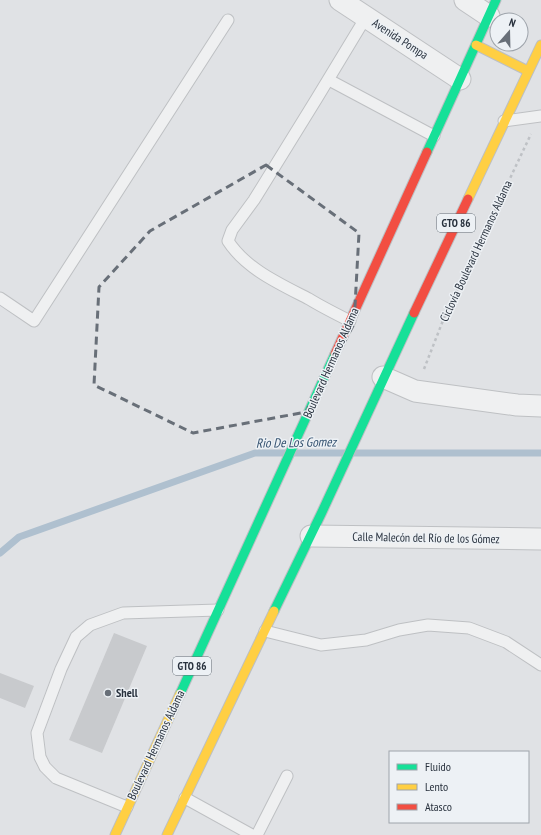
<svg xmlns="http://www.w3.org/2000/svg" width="541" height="835" viewBox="0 0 541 835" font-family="'PT Sans Narrow',sans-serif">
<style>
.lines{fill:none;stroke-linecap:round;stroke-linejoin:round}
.stream{stroke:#afc0cf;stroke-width:7}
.building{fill:#c8cacd}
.lane-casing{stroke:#bec0c3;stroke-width:13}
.street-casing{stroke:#bec0c3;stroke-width:23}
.fast-casing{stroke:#bcbfc3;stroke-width:11}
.slow-casing{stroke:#bcbfc3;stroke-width:11}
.jam-casing{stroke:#bcbfc3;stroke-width:11}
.path{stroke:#bec1c5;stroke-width:2.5;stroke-dasharray:3 3;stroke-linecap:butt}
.lane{stroke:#eff0f1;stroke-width:11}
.street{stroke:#eff0f1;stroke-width:21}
.fast{stroke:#16e098;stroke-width:9}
.slow{stroke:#ffcf43;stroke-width:9}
.jam{stroke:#f24e42;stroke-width:9}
.marked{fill:none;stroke:#686f78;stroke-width:3;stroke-dasharray:8 5;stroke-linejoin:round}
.poi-dot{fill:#686f78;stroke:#edf1f5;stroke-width:1.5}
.labels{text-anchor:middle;stroke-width:3;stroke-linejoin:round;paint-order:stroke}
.shield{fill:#edf1f5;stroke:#636b74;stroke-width:1}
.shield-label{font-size:11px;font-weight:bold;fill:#28313d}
.street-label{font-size:12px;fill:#28313d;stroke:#edf1f5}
.poi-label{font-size:12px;font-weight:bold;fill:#28313d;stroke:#edf1f5;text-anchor:start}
.water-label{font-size:13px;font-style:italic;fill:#34516f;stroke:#edf1f5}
</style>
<rect width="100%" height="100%" fill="#e0e2e5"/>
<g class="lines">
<path class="stream" d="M0,553L19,537L255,453H541"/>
</g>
<g class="building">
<path d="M114,633L147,646L102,753L69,740Z"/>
<path d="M0,673L34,686L25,708L0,698Z"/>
</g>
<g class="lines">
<defs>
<g id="lane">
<path d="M329,80L434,136"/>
<path d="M504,121L541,116"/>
<path d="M0,298L34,321L228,20"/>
<path d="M350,321C336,314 322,307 309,299C280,284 246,269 228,241L232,230L254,200L317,98L366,17"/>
<path d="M265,631L321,645L366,640L399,630L428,625L469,628L506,642L541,665"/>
<path d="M185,798L252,835"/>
<path d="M127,807L56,778L45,767L40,757L37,733L61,669L76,637L90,625L123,613L218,610"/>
<path d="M257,835L287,776"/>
</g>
<g id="street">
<path d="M340,0L460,79"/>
<path d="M465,0L489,16"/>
<path d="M383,377L415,391L517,405L541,406"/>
<path d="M311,536L541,539"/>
</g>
<g id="fast">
<path d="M427,152L496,0"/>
<path d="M274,611L322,512L414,313"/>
<path d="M180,694L335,354"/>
</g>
<g id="slow">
<path d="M476,45L528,71"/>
<path d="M468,199L541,45"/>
<path d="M115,835L180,694"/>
<path d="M167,835L274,611"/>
</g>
<g id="jam">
<path d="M414,313L468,199"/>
<path d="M335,354L427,152"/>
</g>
</defs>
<use href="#lane" class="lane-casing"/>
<use href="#street" class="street-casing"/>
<use href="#fast" class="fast-casing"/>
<use href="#slow" class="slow-casing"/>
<use href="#jam" class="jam-casing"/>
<path class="path" d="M424,369L444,318L531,134"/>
<use href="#lane" class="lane"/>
<use href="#street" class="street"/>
<use href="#fast" class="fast"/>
<use href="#slow" class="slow"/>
<use href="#jam" class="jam"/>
</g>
<path class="marked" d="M266,165L359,233L354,324L306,412L193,433L94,385L99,287L150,231Z"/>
<circle class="poi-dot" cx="108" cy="693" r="4"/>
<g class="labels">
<g class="shield">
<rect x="437" y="214" width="38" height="18" rx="3"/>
<rect x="173" y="657" width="38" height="18" rx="3"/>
</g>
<g class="shield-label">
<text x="456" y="227">GTO 86</text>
<text x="192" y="670">GTO 86</text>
</g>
<g class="street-label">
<text transform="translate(400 39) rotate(33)" y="4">Avenida Pompa</text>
<text transform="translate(476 251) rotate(-65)" y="4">Ciclovía Boulevard Hermanos Aldama</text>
<text transform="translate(331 363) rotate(-66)" y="4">Boulevard Hermanos Aldama</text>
<text transform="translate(426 538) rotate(1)" y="4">Calle Malecón del Río de los Gómez</text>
<text transform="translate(156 745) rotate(-65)" y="4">Boulevard Hermanos Aldama</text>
</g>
<g class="poi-label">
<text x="116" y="697">Shell</text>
</g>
<g class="water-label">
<text transform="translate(296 442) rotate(-1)" y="5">Rio De Los Gomez</text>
</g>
</g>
<rect x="389" y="751" width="140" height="72" fill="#edf1f5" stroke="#9ea4ab"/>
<rect x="397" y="764" width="20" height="6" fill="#16e098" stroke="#9ea4ab"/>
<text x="425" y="771" font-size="12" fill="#28313d">Fluido</text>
<rect x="397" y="784" width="20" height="6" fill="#ffcf43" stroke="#9ea4ab"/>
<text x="425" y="791" font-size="12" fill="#28313d">Lento</text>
<rect x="397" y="804" width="20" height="6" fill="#f24e42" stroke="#9ea4ab"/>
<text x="425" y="811" font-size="12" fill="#28313d">Atasco</text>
<g transform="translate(509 32) rotate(20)"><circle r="19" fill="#edf1f5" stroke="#9ea4ab"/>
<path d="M0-3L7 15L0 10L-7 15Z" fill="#686f78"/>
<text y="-6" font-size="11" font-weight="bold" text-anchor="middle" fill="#28313d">N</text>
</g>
</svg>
